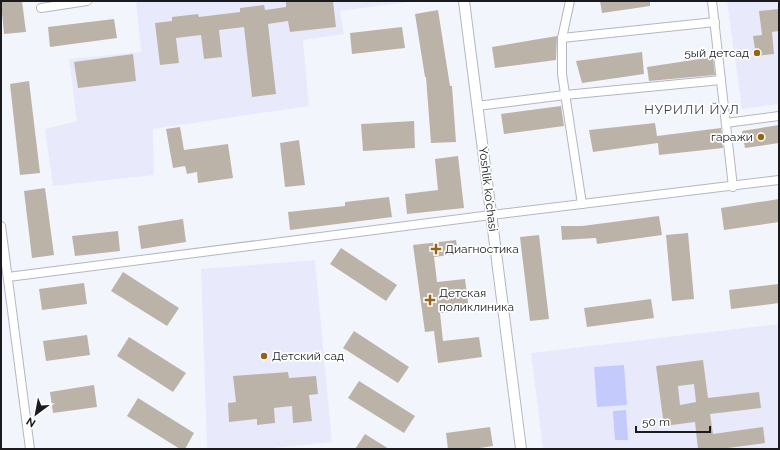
<svg xmlns="http://www.w3.org/2000/svg" width="780" height="450" viewBox="0 0 780 450" font-family="Raleway,sans-serif">
<style>
.built{fill:#e8eafc}
.green{fill:#c5cafd}
.building{fill:#bcb3a8;fill-rule:evenodd}
.lines{fill:none;stroke-linecap:round;stroke-linejoin:round}
.minor-casing{stroke:#b4b6c4;stroke-width:10}
.tertiary-casing{stroke:#b4b6c4;stroke-width:12}
.minor{stroke:#fff;stroke-width:8}
.tertiary{stroke:#fff;stroke-width:10}
.poi-dot{fill:#956514;stroke:#fff;stroke-width:1.5}
.labels{text-anchor:middle;stroke-width:3.5;stroke-linejoin:round;paint-order:stroke}
.poi-label{font-size:12px;fill:#1a1a1f;stroke:#fff;text-anchor:start}
.street-label{font-size:12px;fill:#1a1a1f;stroke:#fff}
.neighbourhood-label{font-size:13px;letter-spacing:1px;fill:#3c3d48;stroke:#fff}
</style>
<rect width="100%" height="100%" fill="#f3f5fd"/>
<g class="built">
<path d="M136,1H416L340,11L344,34L303,40L309,106L153,129L154,175L53,186L45,129L77,121L69,59L141,52Z"/>
<path d="M727,1H779V104L742,109Z"/>
<path d="M315,260L332,442L264,449H207L201,269Z"/>
<path d="M779,324V449H543L531,353Z"/>
</g>
<g class="green">
<path d="M624,365L627,405L597,407L594,367Z"/>
<path d="M626,410L628,440H615L613,411Z"/>
</g>
<g class="building">
<path d="M1,1H22L26,32L4,34Z"/>
<path d="M286,1H333L336,27L290,32L288,21L268,24L276,94L252,97L244,27L219,30L222,57L204,59L201,35L176,38L179,63L160,65L155,23L172,21V17L198,14L199,17L240,12V8L264,5L265,10L286,7Z"/>
<path d="M600,1H650V6L602,13Z"/>
<path d="M779,9V31L772,32L774,54L756,56L753,36L762,35L759,11Z"/>
<path d="M438,10L450,86H452L456,142L431,143L426,77H425L415,14Z"/>
<path d="M114,19L117,38L50,47L48,27Z"/>
<path d="M402,27L405,48L352,54L350,33Z"/>
<path d="M557,36L556,60L495,68L492,47Z"/>
<path d="M642,52L644,74L582,83L576,61Z"/>
<path d="M133,54L136,81L78,88L74,62Z"/>
<path d="M713,57L715,75L649,81L647,67Z"/>
<path d="M29,81L40,173L20,175L10,84Z"/>
<path d="M561,106L564,126L504,134L501,114Z"/>
<path d="M414,121L415,148L363,151L361,124Z"/>
<path d="M655,123L657,136L721,128L723,148L659,155L658,143L593,152L589,130Z"/>
<path d="M779,125V143L745,148L742,131Z"/>
<path d="M180,127L184,150L228,144L233,178L198,183L197,172L187,174L185,166L173,168L166,129Z"/>
<path d="M299,140L305,185L285,187L280,143Z"/>
<path d="M458,156L464,208L407,214L405,194L438,190L435,159Z"/>
<path d="M45,188L54,255L32,258L24,191Z"/>
<path d="M389,197L392,217L290,230L288,212L345,206V202Z"/>
<path d="M779,199V222L724,230L721,208Z"/>
<path d="M659,216L662,235L597,244L596,238L562,240L561,226H582Z"/>
<path d="M183,219L186,242L141,249L138,226Z"/>
<path d="M118,231L120,251L75,256L72,236Z"/>
<path d="M688,233L694,299L672,301L666,235Z"/>
<path d="M539,235L549,319L530,321L520,237Z"/>
<path d="M456,240L458,254L434,257L437,282L465,279L469,310L440,313L443,341L479,337L482,357L438,363L434,331L425,332L413,245Z"/>
<path d="M341,248L397,285L386,301L330,264Z"/>
<path d="M123,272L179,308L167,326L111,291Z"/>
<path d="M84,283L87,304L42,310L39,289Z"/>
<path d="M779,284V303L731,309L729,290Z"/>
<path d="M651,299L654,318L587,327L584,308Z"/>
<path d="M354,331L409,367L398,383L343,348Z"/>
<path d="M87,335L90,355L46,361L43,341Z"/>
<path d="M129,337L186,373L173,392L117,356Z"/>
<path d="M703,360L708,398L759,392L761,408L710,414L713,434L763,427L765,443L720,449H698L695,422L664,426L656,366ZM694,384L696,402L680,405L678,386Z"/>
<path d="M288,372L289,378L316,376L318,394L309,395L312,421L293,423L292,406L274,408L275,423L257,425V419L229,422L228,403L236,402L233,376Z"/>
<path d="M359,381L415,416L404,433L348,398Z"/>
<path d="M94,385L97,407L53,413L50,392Z"/>
<path d="M138,398L194,433L185,449H180L127,416Z"/>
<path d="M490,427L493,446L473,449H448L446,433Z"/>
<path d="M365,434L389,449H355Z"/>
</g>
<g class="lines">
<defs>
<g id="minor">
<path d="M570,1L562,38V74L582,204"/>
<path d="M712,1L733,187"/>
<path d="M41,8L87,1"/>
<path d="M562,38L715,22"/>
<path d="M477,106L565,95L721,80"/>
<path d="M726,123L779,116"/>
<path d="M1,226L30,449"/>
<path d="M8,277L491,215L779,180"/>
</g>
<path id="tertiary" d="M464,1L521,449"/>
</defs>
<use href="#minor" class="minor-casing"/>
<use href="#tertiary" class="tertiary-casing"/>
<use href="#minor" class="minor"/>
<use href="#tertiary" class="tertiary"/>
</g>
<g class="poi-dot">
<circle cx="757" cy="53" r="4"/>
<circle cx="761" cy="137" r="4"/>
<path d="M434 243h4v4h4v4h-4v4h-4v-4h-4v-4h4z"/>
<path d="M428 294h4v4h4v4h-4v4h-4v-4h-4v-4h4z"/>
<circle cx="264" cy="356" r="4"/>
</g>
<g class="labels">
<g class="poi-label">
<text x="749" y="57" text-anchor="end">5ый детсад</text>
<text x="753" y="141" text-anchor="end">гаражи</text>
<text x="445" y="253">Диагностика</text>
<text x="439" y="297">Детская<tspan x="439" dy="14">поликлиника</tspan></text>
<text x="272" y="360">Детский сад</text>
</g>
<g class="street-label">
<text transform="translate(488 189) rotate(83)" y="4">Yoshlik ko'chasi</text>
</g>
<g class="neighbourhood-label">
<text x="692" y="114">НУРИЛИ ЙУЛ</text>
</g>
</g>
<rect width="780" height="450" fill="none" stroke="#1a1a1f" stroke-width="4"/>
<g transform="translate(36 414) rotate(212)" stroke="#ffffff" stroke-width="3" paint-order="stroke">
<path d="M0-3L7 15L0 10L-7 15Z" fill="#1a1a1f"/>
<text y="-6" font-size="11" font-weight="bold" text-anchor="middle" fill="#1a1a1f">N</text>
</g>
<path d="M636 426v6h74v-6" fill="none" stroke="#1a1a1f" stroke-width="2"/>
<text x="642" y="426" font-size="12" fill="#1a1a1f" stroke="#ffffff" stroke-width="3" paint-order="stroke">50 m</text>
</svg>
